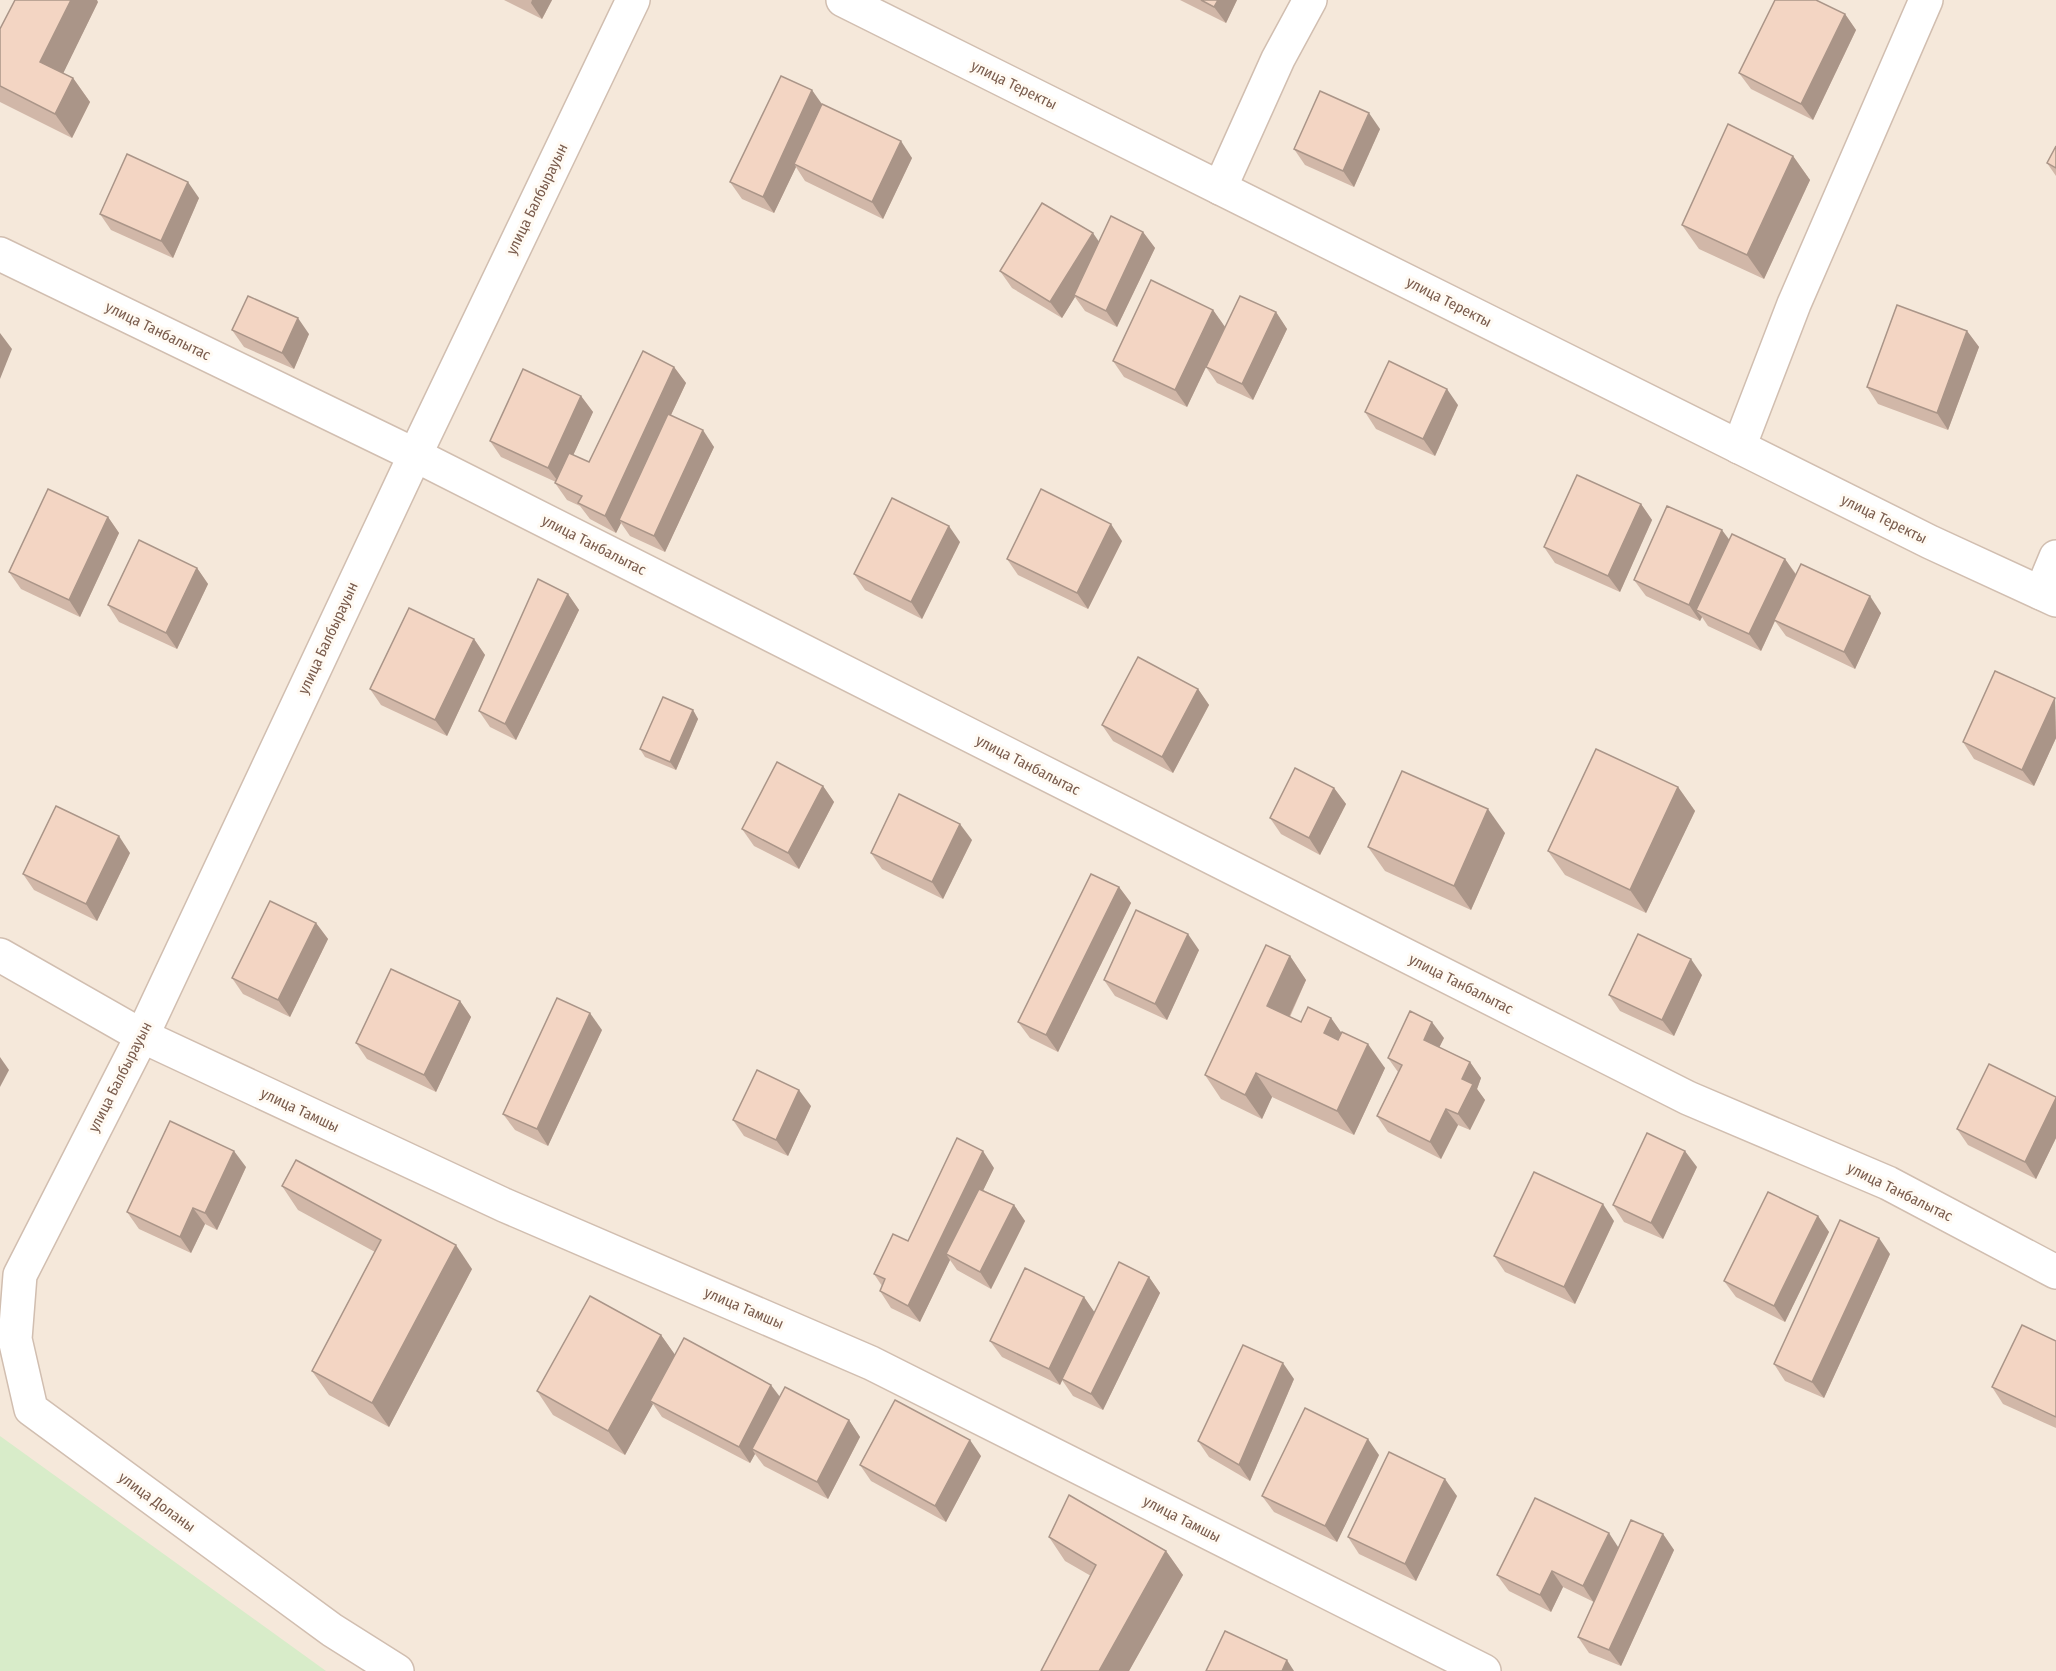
<svg xmlns="http://www.w3.org/2000/svg" width="2056" height="1671" viewBox="0 0 2056 1671" font-family="'Fira Sans Condensed',sans-serif">
<style>
.residential{fill:#f5e8da}
.grass{fill:#d8ecc9}
.lines{fill:none;stroke-linecap:round;stroke-linejoin:round}
.minor-casing{stroke:#d1beb0;stroke-width:36}
.minor{stroke:#fff;stroke-width:33}
.wall{fill:#d1b7a8}
.shaded-wall{fill:#aa9588}
.building{fill:#f3d5c3;stroke:#aa9588;stroke-width:1.5}
.labels{text-anchor:middle;stroke-width:6;stroke-linejoin:round;paint-order:stroke}
.street-label{font-size:15px;fill:#7a5c4d;stroke:#fffaf3}
</style>
<rect width="100%" height="100%" fill="#fdf6ec"/>
<rect class="residential" x="0" y="0" width="2056" height="1671"/>
<path class="grass" d="M0,1436L326,1671H0Z"/>
<g class="lines">
<defs>
<g id="minor">
<path d="M843,0L1930,542L2056,600"/>
<path d="M1220,188L1278,59L1310,0"/>
<path d="M0,254L415,455L1688,1098L1888,1183L2056,1272"/>
<path d="M1739,447L1794,304L1926,0"/>
<path d="M2041,593L2056,557"/>
<path d="M0,955L142,1036L504,1205L871,1363L1484,1671"/>
<path d="M397,1671L332,1630L31,1409L15,1339L20,1275L142,1036L415,455L633,0"/>
</g>
</defs>
<use href="#minor" class="minor-casing"/>
<use href="#minor" class="minor"/>
</g>
<g class="wall">
<path d="M504,0H552L542,19Z"/>
<path d="M1180,0H1237L1226,23Z"/>
<path d="M98,2L63,73L73,78L90,102L72,138L0,102V29Z"/>
<path d="M1845,14L1856,30L1813,120L1751,89L1739,73Z"/>
<path d="M822,104L912,158L883,219L805,181L796,167L774,213L742,199L730,182Z"/>
<path d="M1380,129L1354,187L1305,165L1294,149Z"/>
<path d="M2056,146V176L2047,163Z"/>
<path d="M1793,156L1810,180L1764,279L1699,249L1682,225Z"/>
<path d="M199,198L173,258L111,230L100,214Z"/>
<path d="M1143,232L1155,248L1117,327L1085,311L1075,297L1062,318L1012,288L1000,271L1099,242Z"/>
<path d="M1213,310L1225,327L1187,407L1124,377L1113,361Z"/>
<path d="M1276,312L1287,329L1253,400L1217,383L1206,367Z"/>
<path d="M232,330L309,334L294,369L244,347Z"/>
<path d="M1967,331L1979,347L1948,430L1878,404L1867,387Z"/>
<path d="M674,367L686,383L671,415L714,447L665,552L630,536L621,523L616,533L590,519L580,506L567,500L555,483L556,482L501,457L490,441L581,396L593,412L573,455L589,462Z"/>
<path d="M1458,405L1435,456L1376,429L1365,412Z"/>
<path d="M1641,504L1652,520L1620,592L1555,563L1544,547Z"/>
<path d="M108,517L119,533L80,617L21,589L9,572Z"/>
<path d="M1729,540L1785,559L1796,574L1881,613L1855,669L1786,636L1775,621L1761,651L1708,626L1702,617L1700,621L1646,596L1634,580Z"/>
<path d="M1122,541L1088,609L1018,575L1007,559Z"/>
<path d="M960,542L922,619L865,590L854,574Z"/>
<path d="M197,568L208,584L177,649L119,622L108,605Z"/>
<path d="M568,594L579,610L516,740L490,727L479,711Z"/>
<path d="M474,639L485,655L447,736L381,705L370,689Z"/>
<path d="M1198,689L1209,705L1173,773L1113,741L1102,725Z"/>
<path d="M2055,698L2056,738L2034,786L1974,759L1963,742Z"/>
<path d="M693,710L698,719L676,770L645,757L640,749Z"/>
<path d="M823,786L834,802L799,869L754,846L742,829Z"/>
<path d="M1678,787L1695,811L1646,913L1565,875L1548,851Z"/>
<path d="M1334,788L1346,804L1320,855L1281,834L1270,818Z"/>
<path d="M1505,833L1471,910L1385,871L1368,847Z"/>
<path d="M972,840L943,899L882,869L871,853Z"/>
<path d="M130,853L97,921L34,890L23,874Z"/>
<path d="M1119,887L1131,903L1058,1052L1030,1038L1018,1022Z"/>
<path d="M316,923L328,939L290,1017L243,994L232,978Z"/>
<path d="M1199,950L1167,1020L1115,996L1104,980Z"/>
<path d="M1290,956L1306,980L1290,1017L1301,1022L1331,1018L1341,1033L1385,1068L1354,1135L1272,1097L1262,1119L1221,1099L1205,1075Z"/>
<path d="M1702,975L1674,1036L1620,1011L1609,995Z"/>
<path d="M460,1001L471,1017L436,1092L367,1059L356,1043Z"/>
<path d="M602,1030L548,1146L515,1130L503,1114Z"/>
<path d="M1444,1038L1439,1047L1470,1062L1481,1078L1477,1089L1485,1100L1470,1130L1458,1125L1441,1159L1388,1132L1377,1116L1398,1072L1388,1058Z"/>
<path d="M2056,1097V1138L2036,1179L1968,1145L1957,1129Z"/>
<path d="M811,1106L788,1156L744,1136L733,1120Z"/>
<path d="M246,1167L217,1230L205,1224L191,1253L139,1229L127,1212Z"/>
<path d="M1697,1167L1663,1239L1624,1222L1613,1205Z"/>
<path d="M994,1168L983,1190L1014,1205L1025,1221L991,1289L957,1270L950,1260L920,1322L891,1308L880,1291L882,1286L874,1274L908,1241Z"/>
<path d="M282,1186L472,1269L389,1427L329,1395L312,1371L375,1252L298,1210Z"/>
<path d="M1818,1216L1829,1232L1785,1322L1736,1297L1724,1281Z"/>
<path d="M1614,1221L1575,1304L1505,1272L1494,1256Z"/>
<path d="M1890,1254L1824,1398L1785,1381L1774,1364Z"/>
<path d="M1149,1277L1160,1293L1103,1410L1073,1396L1062,1380L1060,1385L1002,1357L990,1341L1084,1297L1094,1312Z"/>
<path d="M661,1335L675,1355L780,1397L849,1420L860,1437L828,1499L764,1466L755,1454L750,1463L662,1417L653,1404L625,1455L553,1415L537,1391Z"/>
<path d="M2056,1341V1428L2003,1404L1992,1387Z"/>
<path d="M1294,1379L1250,1481L1209,1457L1198,1441Z"/>
<path d="M1379,1455L1337,1542L1274,1512L1262,1496Z"/>
<path d="M981,1456L946,1522L871,1481L860,1465Z"/>
<path d="M1457,1496L1416,1581L1359,1554L1348,1537Z"/>
<path d="M1663,1534L1674,1550L1621,1666L1589,1653L1578,1637L1594,1602L1563,1587L1551,1612L1509,1591L1497,1575L1619,1548Z"/>
<path d="M1049,1537L1166,1551L1183,1575L1129,1671H1041L1091,1576L1065,1561Z"/>
</g>
<g class="shaded-wall">
<path d="M71,0H97L98,2L57,86L40,62Z"/>
<path d="M532,0H552L542,19L531,3Z"/>
<path d="M1218,0H1237L1226,23L1214,7Z"/>
<path d="M1845,14L1856,30L1813,120L1801,104Z"/>
<path d="M73,78L90,102L72,138L55,114Z"/>
<path d="M812,90L824,107L794,164L796,167L774,213L763,197Z"/>
<path d="M1369,113L1380,129L1354,187L1343,171Z"/>
<path d="M901,141L912,158L883,219L872,202Z"/>
<path d="M1793,156L1810,180L1764,279L1747,255Z"/>
<path d="M188,182L199,198L173,258L161,241Z"/>
<path d="M1143,232L1155,248L1117,327L1106,311Z"/>
<path d="M1093,233L1104,249L1074,295L1075,297L1062,318L1050,302Z"/>
<path d="M1213,310L1225,327L1187,407L1175,390Z"/>
<path d="M1276,312L1287,329L1253,400L1242,384Z"/>
<path d="M298,318L309,334L294,369L282,353Z"/>
<path d="M1967,331L1979,347L1948,430L1937,413Z"/>
<path d="M0,333L12,349L0,379Z"/>
<path d="M674,367L686,383L621,521L619,520L621,523L616,533L605,516Z"/>
<path d="M1447,389L1458,405L1435,456L1423,439Z"/>
<path d="M581,396L593,412L560,484L548,468Z"/>
<path d="M703,430L714,447L665,552L654,536Z"/>
<path d="M1641,504L1652,520L1620,592L1608,576Z"/>
<path d="M108,517L119,533L80,617L69,600Z"/>
<path d="M1111,524L1122,541L1088,609L1077,593Z"/>
<path d="M949,526L960,542L922,619L911,602Z"/>
<path d="M1722,530L1734,546L1696,610L1702,617L1700,621L1689,605Z"/>
<path d="M1785,559L1796,575L1761,651L1749,634Z"/>
<path d="M197,568L208,584L177,649L166,633Z"/>
<path d="M568,594L579,610L516,740L505,724Z"/>
<path d="M1870,596L1881,613L1855,669L1844,652Z"/>
<path d="M474,639L485,655L447,736L435,720Z"/>
<path d="M1198,689L1209,705L1173,773L1162,757Z"/>
<path d="M2055,698L2056,738L2034,786L2022,770Z"/>
<path d="M693,710L698,719L676,770L670,762Z"/>
<path d="M823,786L834,802L799,869L788,853Z"/>
<path d="M1678,787L1695,811L1646,913L1630,890Z"/>
<path d="M1334,788L1346,804L1320,855L1309,838Z"/>
<path d="M1488,809L1505,833L1471,910L1454,886Z"/>
<path d="M960,824L972,840L943,899L932,882Z"/>
<path d="M119,836L130,853L97,921L86,904Z"/>
<path d="M1119,887L1131,903L1058,1052L1046,1035Z"/>
<path d="M316,923L328,939L290,1017L278,1000Z"/>
<path d="M1188,934L1199,950L1167,1020L1155,1004Z"/>
<path d="M1290,956L1306,980L1283,1030L1267,1006Z"/>
<path d="M1691,959L1702,975L1674,1036L1662,1020Z"/>
<path d="M460,1001L471,1017L436,1092L424,1075Z"/>
<path d="M590,1013L602,1030L548,1146L537,1129Z"/>
<path d="M1331,1018L1348,1042L1341,1057L1324,1033Z"/>
<path d="M1432,1022L1444,1038L1435,1056L1424,1040Z"/>
<path d="M1368,1044L1385,1068L1354,1135L1337,1111Z"/>
<path d="M0,1057L9,1070L0,1087Z"/>
<path d="M1470,1062L1481,1078L1477,1089L1485,1100L1470,1130L1458,1114L1462,1079Z"/>
<path d="M1256,1073L1272,1097L1262,1119L1245,1095Z"/>
<path d="M799,1090L811,1106L788,1156L776,1140Z"/>
<path d="M2056,1098V1138L2036,1179L2025,1162Z"/>
<path d="M1446,1109L1458,1125L1441,1159L1430,1142Z"/>
<path d="M234,1151L246,1167L217,1230L205,1213Z"/>
<path d="M983,1151L994,1168L951,1257L946,1254L950,1260L920,1322L908,1306Z"/>
<path d="M1685,1151L1697,1167L1663,1239L1651,1223Z"/>
<path d="M1603,1204L1614,1221L1575,1304L1564,1287Z"/>
<path d="M1014,1205L1025,1221L991,1289L980,1272Z"/>
<path d="M193,1208L205,1224L191,1253L180,1237Z"/>
<path d="M1818,1216L1829,1232L1785,1322L1774,1306Z"/>
<path d="M1879,1238L1890,1254L1824,1398L1812,1382Z"/>
<path d="M456,1245L472,1269L389,1427L372,1403Z"/>
<path d="M1149,1277L1160,1293L1103,1410L1091,1394Z"/>
<path d="M1084,1297L1095,1313L1060,1385L1049,1369Z"/>
<path d="M661,1335L678,1359L650,1401L653,1404L625,1455L608,1431Z"/>
<path d="M1283,1363L1294,1379L1250,1481L1239,1465Z"/>
<path d="M771,1385L783,1401L752,1449L755,1454L750,1463L739,1447Z"/>
<path d="M849,1420L860,1437L828,1499L817,1482Z"/>
<path d="M1368,1439L1379,1455L1337,1542L1325,1526Z"/>
<path d="M970,1440L981,1456L946,1522L935,1506Z"/>
<path d="M1445,1479L1457,1496L1416,1581L1405,1564Z"/>
<path d="M1609,1533L1620,1550L1594,1603L1583,1586Z"/>
<path d="M1663,1534L1674,1550L1621,1666L1609,1650Z"/>
<path d="M1166,1551L1183,1575L1129,1671H1099Z"/>
<path d="M1552,1571L1563,1587L1551,1612L1540,1595Z"/>
<path d="M1287,1660L1294,1671H1282Z"/>
</g>
<g class="building">
<path d="M15,0H71L40,62L73,78L55,114L0,86V29Z"/>
<path d="M1201,0H1218L1214,7Z"/>
<path d="M1775,0H1816L1845,14L1801,104L1739,73Z"/>
<path d="M781,76L812,90L763,197L730,182Z"/>
<path d="M1320,91L1369,113L1343,171L1294,149Z"/>
<path d="M822,104L901,141L872,202L794,164Z"/>
<path d="M1728,124L1793,156L1747,255L1682,225Z"/>
<path d="M2056,146V168L2047,163Z"/>
<path d="M127,154L188,182L161,241L100,214Z"/>
<path d="M1042,203L1093,233L1050,302L1000,271Z"/>
<path d="M1111,216L1143,232L1106,311L1074,295Z"/>
<path d="M1151,280L1213,310L1175,390L1113,361Z"/>
<path d="M248,296L298,318L282,353L232,330Z"/>
<path d="M1240,296L1276,312L1242,384L1206,367Z"/>
<path d="M1897,305L1967,331L1937,413L1867,387Z"/>
<path d="M643,351L674,367L605,516L578,503L582,496L555,483L569,453L589,462Z"/>
<path d="M1389,361L1447,389L1423,439L1365,412Z"/>
<path d="M523,369L581,396L548,468L490,441Z"/>
<path d="M668,414L703,430L654,536L619,520Z"/>
<path d="M1577,475L1641,504L1608,576L1544,547Z"/>
<path d="M48,489L108,517L69,600L9,572Z"/>
<path d="M1041,489L1111,524L1077,593L1007,559Z"/>
<path d="M892,498L949,526L911,602L854,574Z"/>
<path d="M1667,506L1722,530L1689,605L1634,580Z"/>
<path d="M1732,534L1785,559L1749,634L1696,610Z"/>
<path d="M139,540L197,568L166,633L108,605Z"/>
<path d="M1801,564L1870,596L1844,652L1774,620Z"/>
<path d="M538,579L568,594L505,724L479,711Z"/>
<path d="M409,608L474,639L435,720L370,689Z"/>
<path d="M1138,657L1198,689L1162,757L1102,725Z"/>
<path d="M1995,671L2055,698L2022,770L1963,742Z"/>
<path d="M663,697L693,710L670,762L640,749Z"/>
<path d="M1596,749L1678,787L1630,890L1548,851Z"/>
<path d="M777,762L823,786L788,853L742,829Z"/>
<path d="M1295,768L1334,788L1309,838L1270,818Z"/>
<path d="M1402,771L1488,809L1454,886L1368,847Z"/>
<path d="M899,794L960,824L932,882L871,853Z"/>
<path d="M56,806L119,836L86,904L23,874Z"/>
<path d="M1091,874L1119,887L1046,1035L1018,1022Z"/>
<path d="M270,901L316,923L278,1000L232,978Z"/>
<path d="M1136,910L1188,934L1155,1004L1104,980Z"/>
<path d="M1638,934L1691,959L1662,1020L1609,995Z"/>
<path d="M1266,945L1290,956L1267,1006L1301,1022L1308,1007L1331,1018L1324,1033L1338,1040L1342,1032L1368,1044L1337,1111L1256,1073L1245,1095L1205,1075Z"/>
<path d="M391,969L460,1001L424,1075L356,1043Z"/>
<path d="M557,998L590,1013L537,1129L503,1114Z"/>
<path d="M1410,1011L1432,1022L1424,1040L1470,1062L1462,1079L1473,1084L1458,1114L1446,1109L1430,1142L1377,1116L1402,1065L1388,1058Z"/>
<path d="M1989,1064L2056,1097V1098L2025,1162L1957,1129Z"/>
<path d="M757,1070L799,1090L776,1140L733,1120Z"/>
<path d="M170,1121L234,1151L205,1213L193,1208L180,1237L127,1212Z"/>
<path d="M1647,1133L1685,1151L1651,1223L1613,1205Z"/>
<path d="M957,1138L983,1151L908,1306L880,1291L885,1279L874,1274L893,1234L908,1241Z"/>
<path d="M296,1160L456,1245L372,1403L312,1371L381,1240L282,1186Z"/>
<path d="M1534,1172L1603,1204L1564,1287L1494,1256Z"/>
<path d="M979,1189L1014,1205L980,1272L946,1254Z"/>
<path d="M1768,1192L1818,1216L1774,1306L1724,1281Z"/>
<path d="M1840,1220L1879,1238L1812,1382L1774,1364Z"/>
<path d="M1119,1262L1149,1277L1091,1394L1062,1379Z"/>
<path d="M1025,1268L1084,1297L1049,1369L990,1341Z"/>
<path d="M590,1296L661,1335L608,1431L537,1391Z"/>
<path d="M2022,1325L2056,1341V1417L1992,1387Z"/>
<path d="M684,1338L771,1385L739,1447L650,1401Z"/>
<path d="M1243,1345L1283,1363L1239,1465L1198,1441Z"/>
<path d="M785,1387L849,1420L817,1482L752,1449Z"/>
<path d="M895,1400L970,1440L935,1506L860,1465Z"/>
<path d="M1305,1408L1368,1439L1325,1526L1262,1496Z"/>
<path d="M1389,1452L1445,1479L1405,1564L1348,1537Z"/>
<path d="M1069,1495L1166,1551L1099,1671H1041L1096,1565L1049,1537Z"/>
<path d="M1535,1498L1609,1533L1583,1586L1552,1571L1540,1595L1497,1575Z"/>
<path d="M1631,1520L1663,1534L1609,1650L1578,1637Z"/>
<path d="M1225,1631L1287,1660L1282,1671H1206Z"/>
</g>
<g class="labels">
<g class="street-label">
<text transform="translate(1014 85) rotate(26)" y="5">улица Теректы</text>
<text transform="translate(537 199) rotate(-64)" y="5">улица Балбырауын</text>
<text transform="translate(1449 302) rotate(27)" y="5">улица Теректы</text>
<text transform="translate(158 331) rotate(26)" y="5">улица Танбалытас</text>
<text transform="translate(1884 519) rotate(26)" y="5">улица Теректы</text>
<text transform="translate(594 545) rotate(27)" y="5">улица Танбалытас</text>
<text transform="translate(328 638) rotate(-65)" y="5">улица Балбырауын</text>
<text transform="translate(1028 765) rotate(27)" y="5">улица Танбалытас</text>
<text transform="translate(1461 984) rotate(27)" y="5">улица Танбалытас</text>
<text transform="translate(120 1077) rotate(-63)" y="5">улица Балбырауын</text>
<text transform="translate(300 1110) rotate(25)" y="5">улица Тамшы</text>
<text transform="translate(1900 1192) rotate(26)" y="5">улица Танбалытас</text>
<text transform="translate(744 1308) rotate(23)" y="5">улица Тамшы</text>
<text transform="translate(157 1502) rotate(36)" y="5">улица Доланы</text>
<text transform="translate(1182 1519) rotate(27)" y="5">улица Тамшы</text>
</g>
</g>
</svg>
